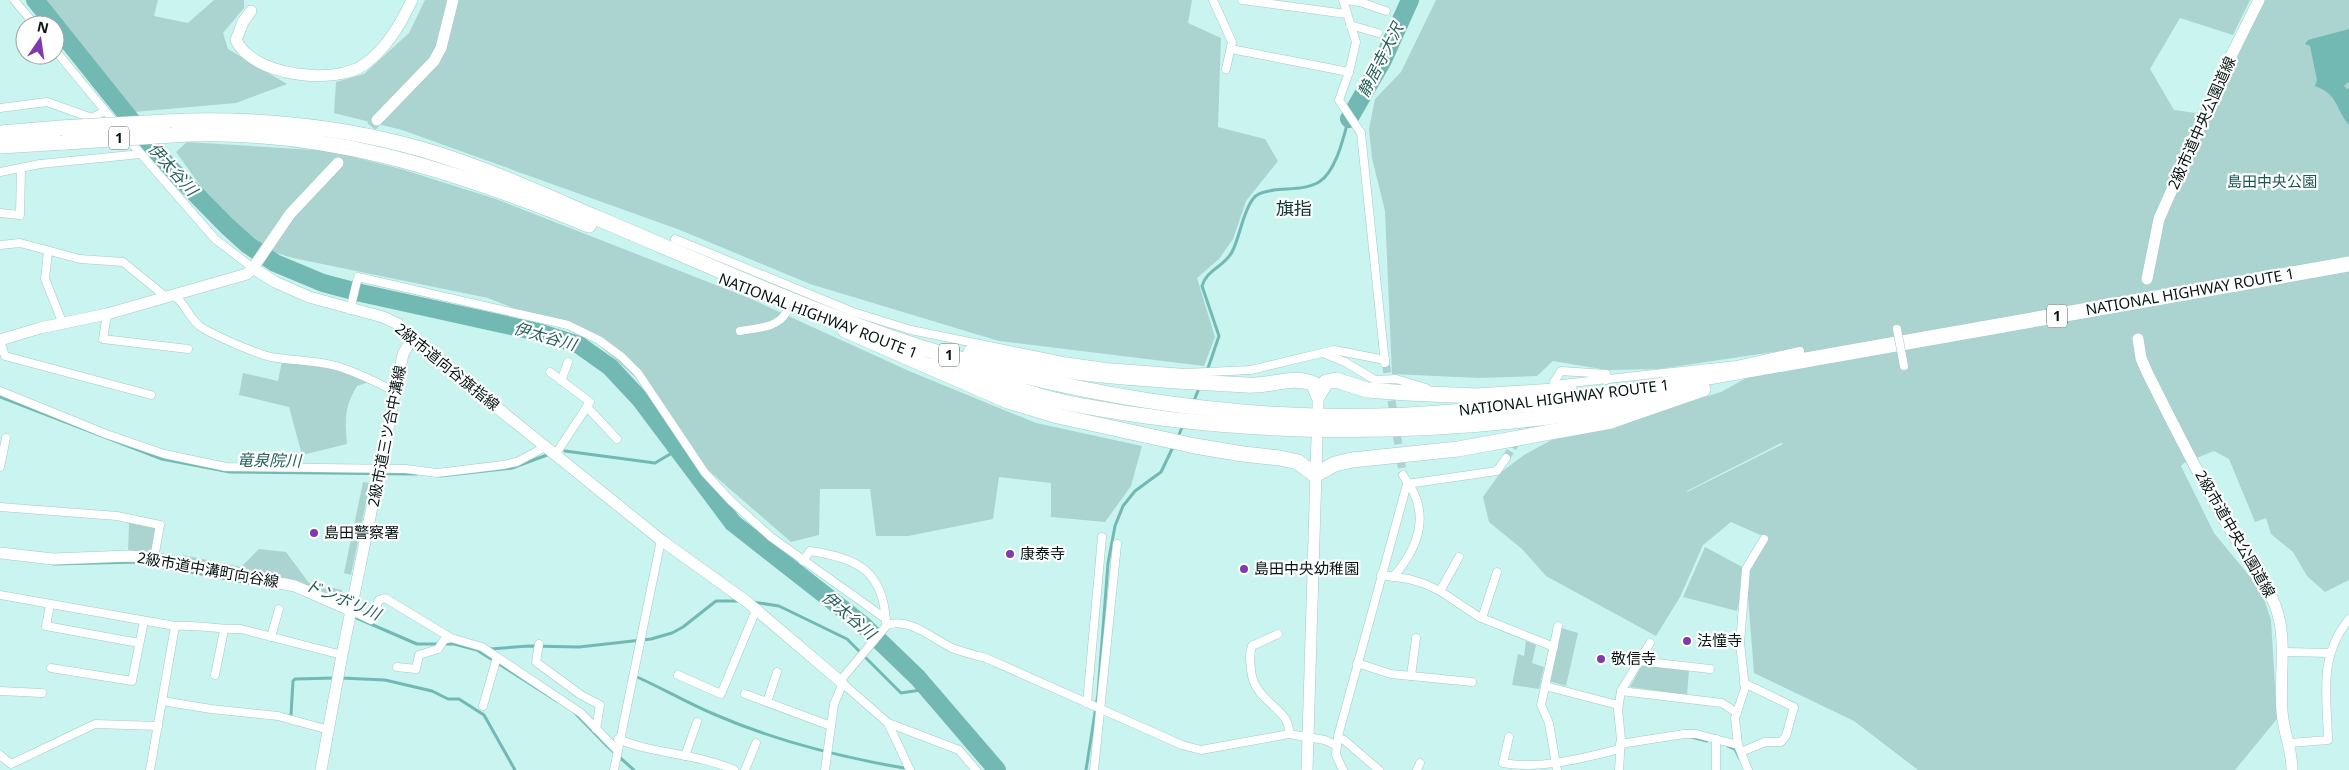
<svg xmlns="http://www.w3.org/2000/svg" width="2349" height="770" viewBox="0 0 2349 770" font-family="'Noto Sans','Noto Sans JP',sans-serif">
<style>
.green{fill:#abd4d0;fill-rule:evenodd}
.water{fill:#72b9b3}
.lines{fill:none;stroke-linecap:round;stroke-linejoin:round}
.stream{stroke:#72b9b3;stroke-width:3}
.river{stroke:#72b9b3;stroke-width:18}
.street-tunnel{stroke:#acd3cf;stroke-width:8;stroke-dasharray:8 4;stroke-linecap:butt}
.secondary-tunnel{stroke:#acd3cf;stroke-width:11;stroke-dasharray:11 5.5;stroke-linecap:butt}
.street-casing{stroke:#a2cbc7;stroke-width:9}
.secondary-casing{stroke:#a2cbc7;stroke-width:12}
.highway-casing{stroke:#a2cbc7;stroke-width:16}
.street{stroke:#fff;stroke-width:8}
.secondary{stroke:#fff;stroke-width:11}
.highway{stroke:#fff;stroke-width:15}
.street-bridge-casing{stroke:#a2cbc7;stroke-width:9;stroke-linecap:butt}
.highway-bridge-casing{stroke:#a2cbc7;stroke-width:16;stroke-linecap:butt}
.street-bridge{stroke:#fff;stroke-width:8}
.highway-bridge{stroke:#fff;stroke-width:15}
.poi-dot{fill:#813aac;stroke:#fff;stroke-width:2}
.labels{text-anchor:middle;stroke-width:4.5;stroke-linejoin:round;paint-order:stroke}
.shield{fill:#fff;stroke:#515b5a;stroke-width:1}
.shield-label{font-size:14px;font-weight:bold;fill:#061514}
.street-label{font-size:15px;fill:#061514;stroke:#fff}
.park-label{font-size:15px;fill:#195652;stroke:#fff}
.poi-label{font-size:15px;fill:#061514;stroke:#fff;text-anchor:start}
.water-label{font-size:16px;font-style:italic;fill:#245f5b;stroke:#fff}
.quarter-label{font-size:18px;fill:#103835;stroke:#fff}
</style>
<rect width="100%" height="100%" fill="#c9f4f0"/>
<g class="green">
<path d="M43,0H158L154,16L188,23L214,0H244V8L223,33L228,49L287,84L236,103L134,112Z"/>
<path d="M425,0H1192L1188,23L1221,38L1218,127L1265,139L1278,161L1246,201L1233,239L1219,259L1197,278L1215,337L1204,366L999,341L810,284L680,230L402,130L334,113L336,82L364,74L409,33Z"/>
<path d="M1436,0H2250L2233,35L2180,18L2150,69L2174,110L2196,113L2215,103L2265,0H2349V580L2325,592L2307,576L2293,552L2271,534L2266,518L2255,522L2229,459L2214,451L2184,463L2181,466L2214,533L2261,590L2271,620L2277,719L2235,770H1918L1854,721L1754,673L1746,571L1737,611L1683,597L1705,547L1746,569L1767,538L1731,522L1703,545L1680,597L1656,636L1546,576L1522,549L1489,522L1483,497L1500,473L1524,455L1557,437L1624,422L1721,392L1801,348L1659,369L1607,370L1553,361L1537,376L1480,378L1392,374L1385,211L1372,158L1369,129L1375,99L1401,72ZM1781,443L1783,444L1687,492V491Z"/>
<path d="M187,142L330,151L401,169L496,199L749,298L909,371L1036,423L1142,446L1131,486L1105,522L1051,517V483L999,477L993,519L908,536H876L870,489H820L819,535L791,542L700,463L651,391L592,339L488,298L293,258L248,245L213,203L176,152Z"/>
<path d="M282,361L331,367L372,381L357,386C344,408 345,419 347,444L302,455L289,407L239,395L243,373L278,381Z"/>
<path d="M363,482L370,483L351,575L344,573Z"/>
<path d="M129,522L154,527L157,530L152,552L128,553Z"/>
<path d="M259,549L286,552L309,583L342,590L343,601L311,586L183,559V555L241,567Z"/>
<path d="M1562,628L1578,633L1566,686L1548,681Z"/>
<path d="M1526,641L1536,645L1532,663L1544,667L1539,689L1512,685L1518,654L1524,656Z"/>
<path d="M1642,665L1689,671L1687,695L1630,687Z"/>
</g>
<path class="water" d="M2349,29V84L2348,82L2344,86L2347,89L2349,88V125C2334,107 2339,95 2315,86L2317,80L2310,46L2305,44L2308,40Z"/>
<g class="lines">
<g class="stream">
<path d="M1207,371L1219,336L1202,286C1207,269 1224,267 1232,252C1240,237 1243,211 1253,199C1258,192 1266,192 1274,190C1288,188 1306,190 1319,182C1336,172 1344,136 1349,117"/>
<path d="M0,397L162,459L230,472L417,474"/>
<path d="M1193,403L1200,386"/>
<path d="M1178,437L1183,425"/>
<path d="M565,451L655,463L677,450"/>
<path d="M440,476L512,468L547,455"/>
<path d="M53,564L139,562L259,585"/>
<path d="M753,602L779,606L847,639L901,693L927,689"/>
<path d="M352,616L417,644H454L477,650L557,701"/>
<path d="M490,649L529,646L579,647L651,639L672,633L683,627L716,601H740"/>
<path d="M637,677C664,689 689,704 716,715C776,741 840,757 904,768"/>
<path d="M341,678L385,680L432,691L448,699H459L484,715L515,770"/>
<path d="M575,713L607,746L634,770"/>
<path d="M291,715L293,681L295,679L335,678"/>
<path d="M1691,737L1707,741"/>
<path d="M1728,746L1735,749L1740,759"/>
<path d="M1086,770L1098,694L1108,563L1115,526L1123,506L1135,491L1161,472L1174,445"/>
</g>
<g class="river">
<path d="M35,0L55,25"/>
<path d="M55,25L167,165L227,226L248,245L275,263L323,283L361,293L538,332L579,345L610,367L640,399L733,523L862,624L918,678L997,770"/>
<path d="M1349,119L1383,60L1410,0"/>
</g>
<g class="street-tunnel">
<path d="M1386,365L1403,475"/>
<path d="M1506,458L1530,420"/>
</g>
<g class="secondary-tunnel">
<path d="M338,163L377,120"/>
<path d="M2138,339L2147,279"/>
</g>
<defs>
<g id="street">
<path d="M14,0L35,25"/>
<path d="M1213,0L1232,42L1226,69"/>
<path d="M1242,0L1346,14"/>
<path d="M1343,0L1356,42L1349,72L1339,100L1361,133L1385,363"/>
<path d="M1346,0L1360,2L1386,11"/>
<path d="M1350,25L1378,33"/>
<path d="M1231,49L1349,72"/>
<path d="M55,50L116,124"/>
<path d="M0,108L47,102L92,118L105,111"/>
<path d="M128,139L215,239L253,268"/>
<path d="M0,172L40,164L141,154"/>
<path d="M0,213L20,215L21,169"/>
<path d="M675,239L853,312L911,330L1063,361L1106,367L1185,373L1251,370L1334,350L1385,360"/>
<path d="M0,245L20,243L80,259L123,262L166,297"/>
<path d="M48,251L45,279L63,324"/>
<path d="M174,295C185,303 190,320 201,327C213,335 257,354 271,357C293,361 314,360 336,366C357,372 376,382 396,392"/>
<path d="M350,310L358,277L568,325L599,340L622,357L638,373L705,473L731,501L771,537L886,619"/>
<path d="M107,314L103,339L188,349"/>
<path d="M740,331C757,328 777,328 786,313"/>
<path d="M0,341L5,356L151,395"/>
<path d="M1323,353L1345,362L1375,380L1396,379L1426,388"/>
<path d="M550,372L590,402L555,455"/>
<path d="M561,381L568,362"/>
<path d="M1554,382L1561,371L1606,374V380"/>
<path d="M1562,384L1737,365L1800,351"/>
<path d="M0,391L106,434L164,454L226,467L406,469L437,473L503,465L517,462L545,447"/>
<path d="M587,407L617,439"/>
<path d="M0,467L6,438"/>
<path d="M0,507L117,516L160,525L154,558"/>
<path d="M803,561L810,551C857,558 883,570 886,622"/>
<path d="M1381,575L1409,579L1425,584L1440,591L1479,617L1554,647"/>
<path d="M1393,577C1414,553 1429,523 1413,491C1410,485 1406,481 1403,475"/>
<path d="M1440,591L1459,557"/>
<path d="M0,595L175,626C198,624 219,630 241,629L342,655"/>
<path d="M50,605L46,626L139,643"/>
<path d="M352,611L371,620L379,600L385,598L451,638"/>
<path d="M1482,618L1497,572"/>
<path d="M1278,634L1252,646C1249,654 1250,661 1251,669C1253,703 1291,707 1289,734"/>
<path d="M271,637L279,609"/>
<path d="M539,644L536,662L581,695L600,705L596,729"/>
<path d="M2282,652L2330,653"/>
<path d="M1639,661L1710,669"/>
<path d="M1357,663L1391,674L1472,682"/>
<path d="M397,667L416,669L419,655L438,649L444,640L451,638L482,647L581,713L616,749"/>
<path d="M51,668L132,681L144,621"/>
<path d="M215,675L224,630"/>
<path d="M678,675L721,694L756,610"/>
<path d="M1411,676L1416,638"/>
<path d="M1545,686L1618,705"/>
<path d="M0,691L42,693"/>
<path d="M1621,691L1722,703L1737,713"/>
<path d="M745,694L831,726"/>
<path d="M162,701L211,709L278,716L329,730"/>
<path d="M767,702L777,672"/>
<path d="M1087,703L1102,537"/>
<path d="M483,706L497,657"/>
<path d="M888,723L959,750L976,770"/>
<path d="M1509,737L1503,763C1538,770 1584,758 1619,749"/>
<path d="M1338,738L1344,740L1379,770"/>
<path d="M618,739C656,755 697,753 734,770"/>
<path d="M2290,743L2328,740C2327,695 2318,657 2349,619"/>
<path d="M1620,744L1684,734H1696L1738,745L1748,770"/>
<path d="M1738,745L1735,718L1745,688L1740,643L1746,569L1764,539"/>
<path d="M1741,752L1765,742H1781L1786,736L1794,707L1744,683"/>
<path d="M0,755L11,764L95,724L158,726"/>
<path d="M685,756L697,722"/>
<path d="M150,770L175,626"/>
<path d="M614,770L661,540"/>
<path d="M745,770L756,743"/>
<path d="M825,770L834,704L843,683"/>
<path d="M910,770L888,723L840,681L887,625C909,617 932,638 952,648C962,652 974,655 986,658L1182,745L1201,750L1289,734L1325,740L1337,746"/>
<path d="M1094,770L1117,544"/>
<path d="M1343,770L1336,755L1338,736L1407,484L1497,471L1506,458"/>
<path d="M1417,770L1420,763"/>
<path d="M1557,770L1549,723L1541,705L1558,626"/>
<path d="M1619,770L1621,739L1618,710L1621,691L1650,643"/>
<path d="M1716,770V739"/>
</g>
<g id="secondary">
<path d="M251,11L243,22L236,40C252,76 336,86 365,64C387,48 401,24 412,0"/>
<path d="M377,120L434,61L441,48L453,0"/>
<path d="M253,268L290,214L338,163"/>
<path d="M2147,279L2159,219L2230,58L2259,0"/>
<path d="M2138,339L2141,358L2147,372C2174,426 2201,481 2232,533C2246,557 2265,579 2275,605C2288,639 2279,675 2282,711C2283,731 2292,749 2292,770"/>
<path d="M0,340L40,328L107,314L247,274L253,268L275,282L309,297L383,317L398,324L412,339L661,540L746,601L840,681"/>
<path d="M1318,406V395"/>
<path d="M0,553L53,559L129,556L154,558L295,586L352,611"/>
<path d="M321,770L342,655L403,354L412,339"/>
<path d="M1307,770L1317,439"/>
</g>
<g id="highway">
<path d="M165,122C245,118 324,124 402,144C470,161 532,190 597,218C706,264 815,314 929,350C1073,394 1227,420 1378,416C1453,414 1527,405 1601,396L2349,264"/>
<path d="M0,133L60,128"/>
<path d="M172,135C320,126 454,170 589,225"/>
<path d="M0,146L66,142"/>
<path d="M845,330L1008,401L1058,416L1195,446L1243,454L1280,458L1298,462L1315,475L1335,464L1352,460L1458,449L1611,421L1703,389"/>
<path d="M971,352C1006,359 1041,367 1076,372C1133,379 1190,382 1247,385C1271,387 1293,374 1314,384L1318,395"/>
<path d="M937,361C983,377 1030,396 1078,405C1241,436 1408,436 1572,414C1608,409 1644,400 1680,393"/>
<path d="M1318,395L1326,382L1336,380L1367,390L1407,393L1476,396L1569,390"/>
</g>
</defs>
<use href="#street" class="street-casing"/>
<use href="#secondary" class="secondary-casing"/>
<use href="#highway" class="highway-casing"/>
<use href="#street" class="street"/>
<use href="#secondary" class="secondary"/>
<use href="#highway" class="highway"/>
<defs>
<path id="street-bridge" d="M1897,329L1904,366"/>
<g id="highway-bridge">
<path d="M60,128L165,122"/>
<path d="M66,142L172,135"/>
</g>
</defs>
<use href="#street-bridge" class="street-bridge-casing"/>
<use href="#highway-bridge" class="highway-bridge-casing"/>
<use href="#street-bridge" class="street-bridge"/>
<use href="#highway-bridge" class="highway-bridge"/>
</g>
<g class="poi-dot">
<circle cx="314" cy="533" r="5"/>
<circle cx="1010" cy="554" r="5"/>
<circle cx="1244" cy="569" r="5"/>
<circle cx="1687" cy="641" r="5"/>
<circle cx="1601" cy="659" r="5"/>
</g>
<g class="labels">
<g class="shield">
<rect x="109" y="126.5" width="20" height="23" rx="4"/>
<rect x="2047" y="304.5" width="20" height="23" rx="4"/>
<rect x="939" y="343.5" width="20" height="23" rx="4"/>
</g>
<g class="shield-label">
<text x="119" y="143">1</text>
<text x="2057" y="321">1</text>
<text x="949" y="360">1</text>
</g>
<g class="street-label">
<text transform="translate(2202 123) rotate(-66)" y="5">2級市道中央公園道線</text>
<text transform="translate(2190 292) rotate(-10)" y="5">NATIONAL HIGHWAY ROUTE 1</text>
<text transform="translate(818 316) rotate(21)" y="5">NATIONAL HIGHWAY ROUTE 1</text>
<text transform="translate(447 367) rotate(39)" y="5">2級市道向谷旗指線</text>
<text transform="translate(1564 398) rotate(-7)" y="5">NATIONAL HIGHWAY ROUTE 1</text>
<text transform="translate(387 436) rotate(-79)" y="5">2級市道三ツ合中溝線</text>
<text transform="translate(2235 534) rotate(60)" y="5">2級市道中央公園道線</text>
<text transform="translate(208 570) rotate(10)" y="5">2級市道中溝町向谷線</text>
</g>
<g class="park-label">
<text x="2272" y="187">島田中央公園</text>
</g>
<g class="poi-label">
<text x="324" y="538">島田警察署</text>
<text x="1020" y="559">康泰寺</text>
<text x="1254" y="574">島田中央幼稚園</text>
<text x="1697" y="646">法憧寺</text>
<text x="1611" y="664">敬信寺</text>
</g>
<g class="water-label">
<text transform="translate(1380 60) rotate(-63)" y="6">静居寺大沢</text>
<text transform="translate(173 169) rotate(48)" y="6">伊太谷川</text>
<text transform="translate(545 336) rotate(16)" y="6">伊太谷川</text>
<text transform="translate(269 460) rotate(1)" y="6">竜泉院川</text>
<text transform="translate(343 599) rotate(23)" y="6">ドンボリ川</text>
<text transform="translate(849 615) rotate(40)" y="6">伊太谷川</text>
</g>
<g class="quarter-label">
<text x="1294" y="215">旗指</text>
</g>
</g>
<g transform="translate(40 40) rotate(13)"><circle r="24" fill="#ffffff" stroke="#9ba1a1"/>
<path d="M0-4L9 19L0 12L-9 19Z" fill="#813aac"/>
<text y="-8" font-size="14" font-weight="bold" text-anchor="middle" fill="#061514">N</text>
</g>
</svg>
